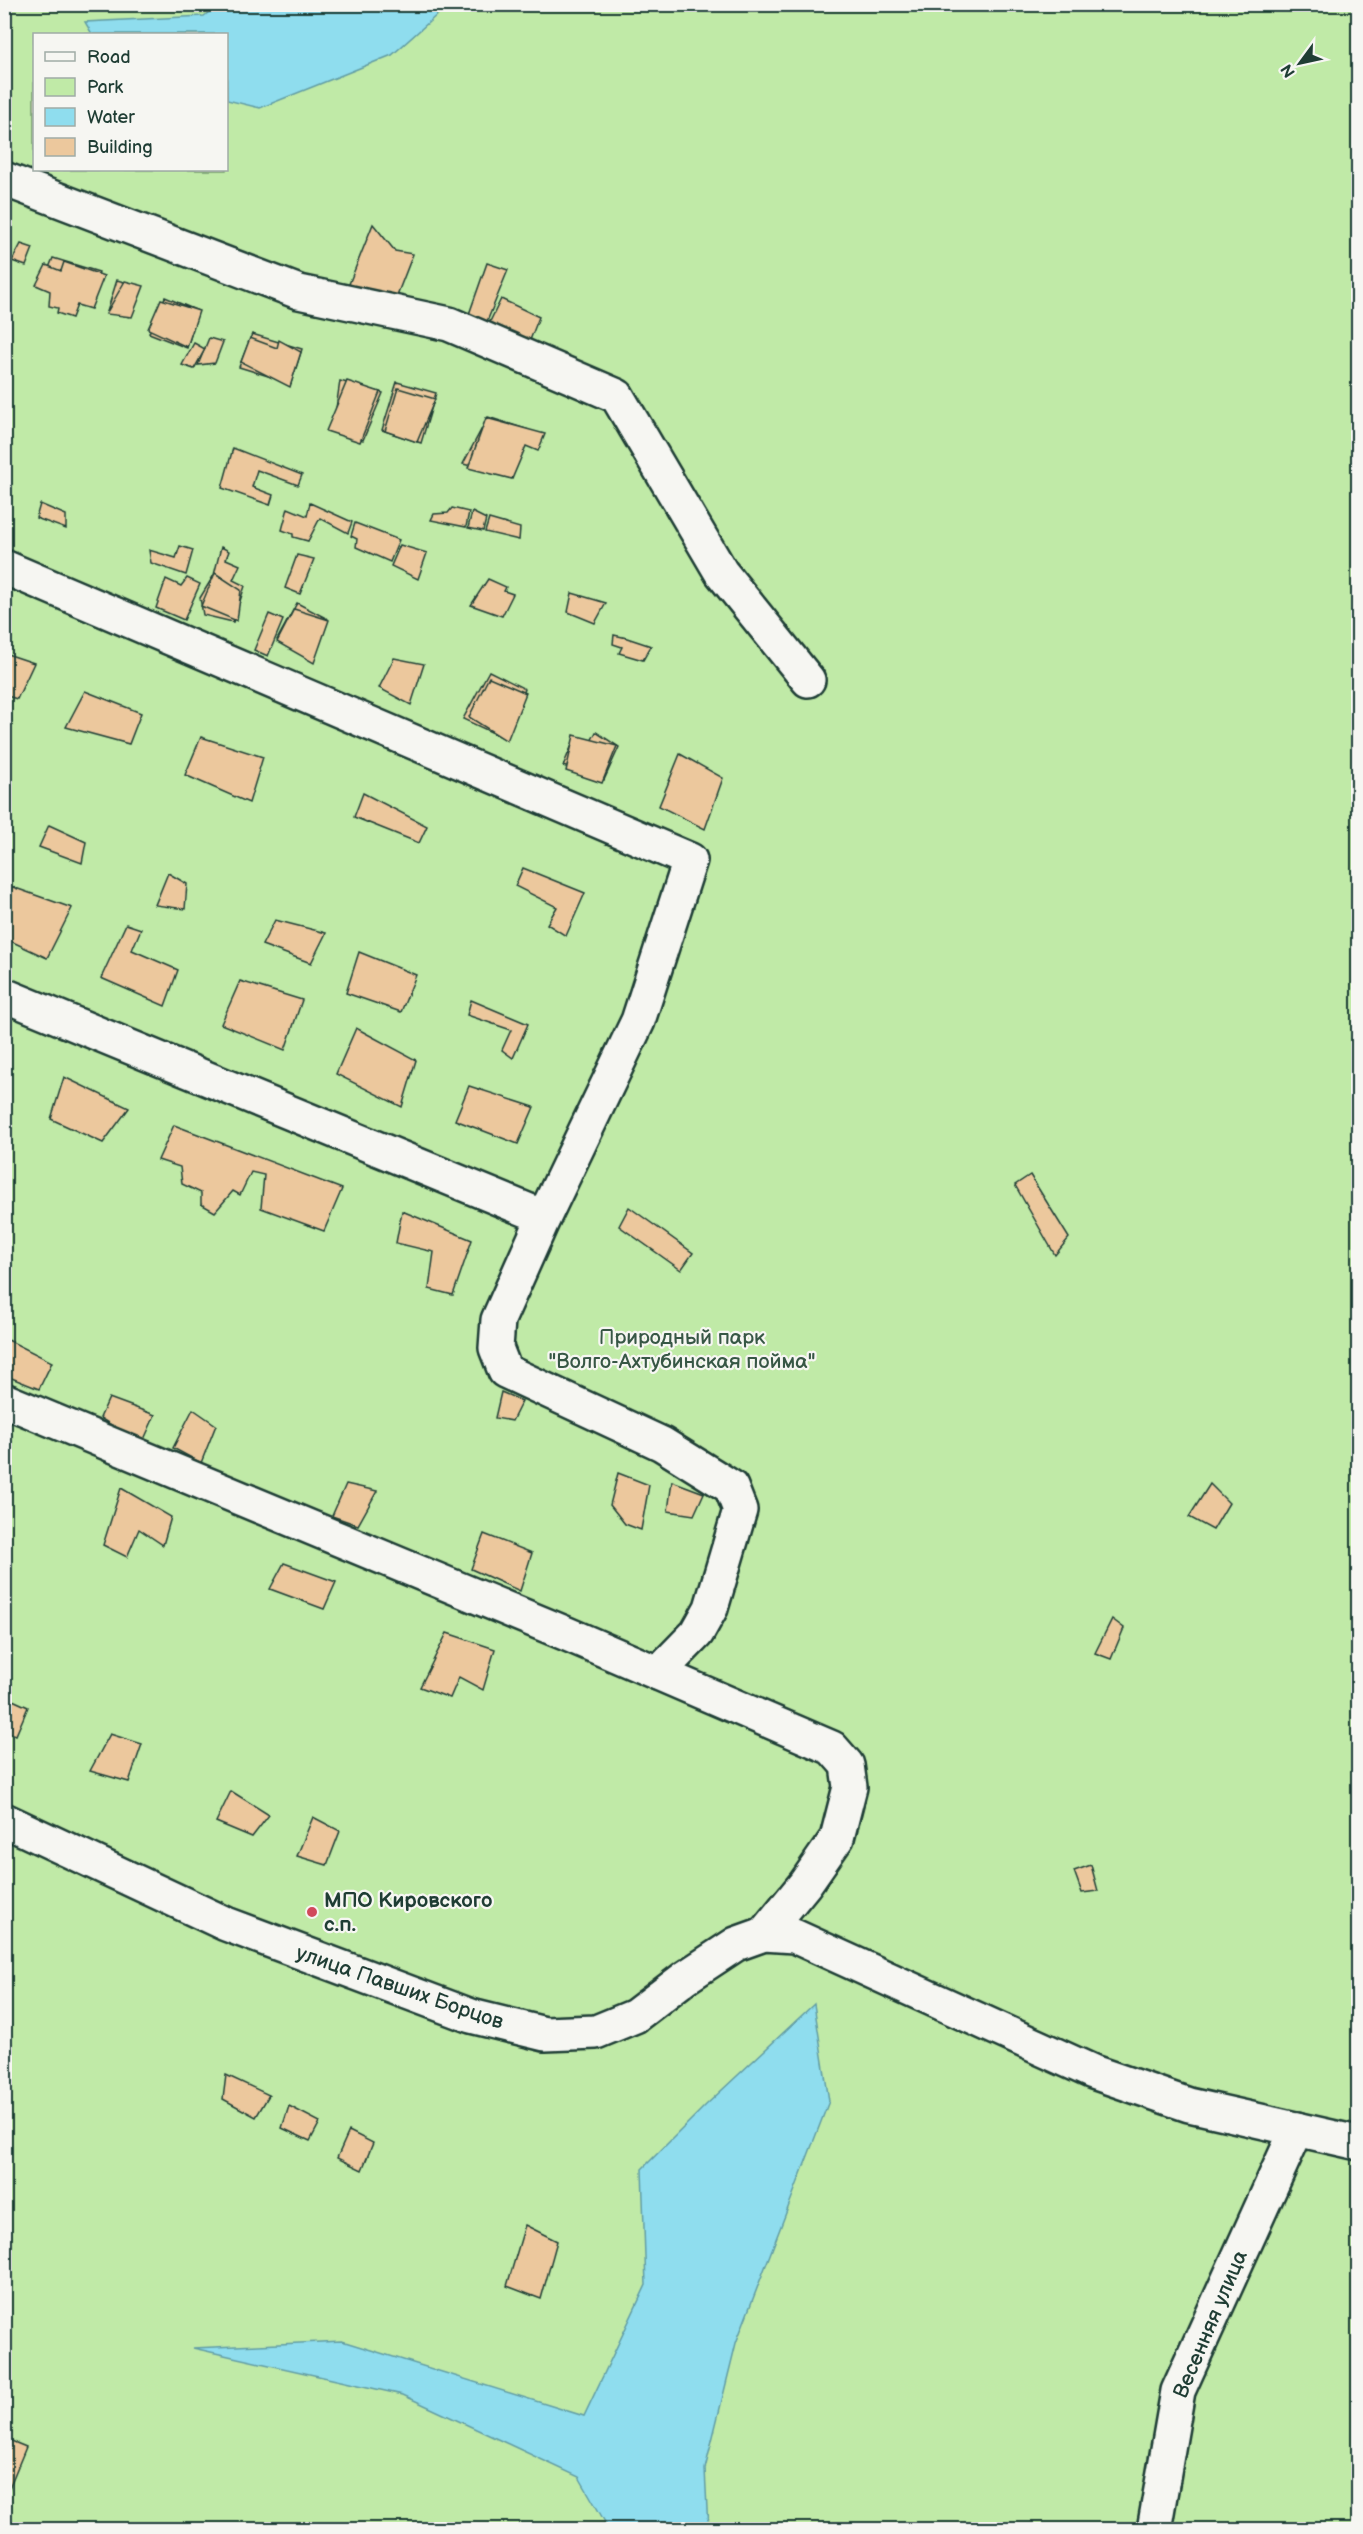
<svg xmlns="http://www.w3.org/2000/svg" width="1363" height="2534" viewBox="0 0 1363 2534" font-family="'Balsamiq Sans',sans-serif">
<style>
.green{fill:#c0eaa7;stroke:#70946e;stroke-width:1.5;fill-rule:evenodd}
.water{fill:#8fddee;stroke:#629da4;stroke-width:1.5}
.building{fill:#ecc89d;stroke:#1f3d34;stroke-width:1.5}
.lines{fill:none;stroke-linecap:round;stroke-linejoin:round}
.minor-casing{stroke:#1f3d34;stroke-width:38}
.minor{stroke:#f6f6f2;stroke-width:33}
.poi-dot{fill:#d1495b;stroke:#f6f6f2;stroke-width:2}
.labels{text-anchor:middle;stroke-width:4.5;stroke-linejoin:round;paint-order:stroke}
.park-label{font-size:21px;fill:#375745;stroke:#f6f6f2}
.poi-label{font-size:21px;font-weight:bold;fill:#1f3d34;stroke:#f6f6f2;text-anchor:start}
.street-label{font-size:21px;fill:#1f3d34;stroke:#f6f6f2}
</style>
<rect width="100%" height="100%" fill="#f3e8d8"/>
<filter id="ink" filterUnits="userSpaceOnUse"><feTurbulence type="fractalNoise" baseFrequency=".0167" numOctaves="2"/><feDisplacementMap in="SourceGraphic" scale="12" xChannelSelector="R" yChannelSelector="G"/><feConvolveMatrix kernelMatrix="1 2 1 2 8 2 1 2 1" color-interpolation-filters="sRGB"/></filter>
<g filter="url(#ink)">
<path class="green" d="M5,5H1358V2529L5,2530ZM34,34H226V170H34Z"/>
<g class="water">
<path d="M218,5V4L448,5L392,55L260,108L227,100L226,34H92L85,22L204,16Z"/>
<path d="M814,2004L829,2101L736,2343L705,2469L708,2529H609L579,2477L403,2395L193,2348L342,2341L584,2416L646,2285L642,2169L706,2105Z"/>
</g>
<g class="building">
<path d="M373,224L395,251L413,254L394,303L349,284Z"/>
<path d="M21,244L33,248L26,266L12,261Z"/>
<path d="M53,258L99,272L89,302L42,285Z"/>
<path d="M64,262L104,276L91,309L77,305L72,318L57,313L58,308L49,306L50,291L36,285L46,265L61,271Z"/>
<path d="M487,263L508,270L477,346L461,337Z"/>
<path d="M117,280L142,287L129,317L107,312Z"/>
<path d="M125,281L144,286L132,317L106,314Z"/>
<path d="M165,297L198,311L187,348L149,333Z"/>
<path d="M161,299L199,311L187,347L148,329Z"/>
<path d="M501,299L539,317L525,353L483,336Z"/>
<path d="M252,334L302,349L291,383L239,367Z"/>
<path d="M209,338L223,342L215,363L198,365Z"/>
<path d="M250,338L277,348L279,340L301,352L290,387L241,362Z"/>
<path d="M194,343L205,349L194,369L182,365Z"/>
<path d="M340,381L383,393L363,440L333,429Z"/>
<path d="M347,381L380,392L360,442L326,431Z"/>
<path d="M397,382L436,393L421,443L382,430Z"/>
<path d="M398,388L435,399L417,442L385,431Z"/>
<path d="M488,417L529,430L511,476L463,464Z"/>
<path d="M486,418L545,434L538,451L526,446L512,479L468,468Z"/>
<path d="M233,448L302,475L298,485L257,470L252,487L273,495L270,505L222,488Z"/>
<path d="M310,503L352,522L348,533L320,518L308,541L293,537V534L282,530L288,508L307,516Z"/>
<path d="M40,504L66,515V529L36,518Z"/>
<path d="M452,508L469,512L466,527L431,520L434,514L448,513Z"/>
<path d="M472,512L486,519L483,531L468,528Z"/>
<path d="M489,519L520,528L519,540L485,532Z"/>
<path d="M355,523L399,540L390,562L356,547L357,539L351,536Z"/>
<path d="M400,545L427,553L418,579L391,566Z"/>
<path d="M180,546L193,550L186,575L151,563L149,550L176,558Z"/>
<path d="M221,547L229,551L226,559L240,565L233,580L245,586L233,622L203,615L200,598L214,575Z"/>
<path d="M297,555L314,559L300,594L285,588Z"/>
<path d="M215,573L241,590L237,621L201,606Z"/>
<path d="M187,578L200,584L184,620L156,608L166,579L181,586Z"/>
<path d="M488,579L506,587L504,591L513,594L502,616L471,605Z"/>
<path d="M572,593L606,603L595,623L568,612Z"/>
<path d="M297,603L328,619L314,656L277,640Z"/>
<path d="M294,609L329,620L314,663L277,642Z"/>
<path d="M269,614L283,620L268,656L254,650Z"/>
<path d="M614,635L627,638L651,646L643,660L619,653L622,647L613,644Z"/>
<path d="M4,653L34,663L17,699L4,695Z"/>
<path d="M394,658L424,664L411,705L379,688Z"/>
<path d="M489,671L525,689L506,739L463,719Z"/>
<path d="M489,677L526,693L507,741L469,717Z"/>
<path d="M85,691L141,713L129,744L66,727Z"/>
<path d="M596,732L619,747L604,780L563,766L575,738L590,743Z"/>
<path d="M574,735L617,746L602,783L566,771Z"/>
<path d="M201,737L263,757L249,803L185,775Z"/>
<path d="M680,754L723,778L705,829L659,806Z"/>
<path d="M363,793L427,826L419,843L354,817Z"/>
<path d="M49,825L86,842L82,863L39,847Z"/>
<path d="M523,868L585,893L566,936L547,924L557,907L515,886Z"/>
<path d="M168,873L187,884L185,909L155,905Z"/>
<path d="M4,884L72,908L47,958L4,938Z"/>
<path d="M275,920L326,933L311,963L262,945Z"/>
<path d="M126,924L141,929L132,950L178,970L165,1006L101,978Z"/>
<path d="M359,952L416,975L401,1012L346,993Z"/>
<path d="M240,981L302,1000L285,1050L221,1024Z"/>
<path d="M471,1000L528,1024L513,1058L502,1050L511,1030L467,1015Z"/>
<path d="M356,1028L416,1060L402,1107L336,1074Z"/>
<path d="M64,1077L129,1108L103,1143L51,1119Z"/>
<path d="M469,1086L534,1107L518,1144L455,1120Z"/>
<path d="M174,1125L342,1189L324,1231L261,1208L264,1175L251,1172L240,1195L233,1191L215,1212L201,1204V1193L182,1184L180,1167L158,1160Z"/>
<path d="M1030,1175L1069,1238L1055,1255L1015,1185Z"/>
<path d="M629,1207L693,1253L681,1270L619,1226Z"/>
<path d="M402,1211L472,1240L453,1295L429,1289L434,1252L396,1243Z"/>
<path d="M4,1338L52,1362L39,1389L4,1375Z"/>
<path d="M501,1392L522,1401L512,1421L495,1418Z"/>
<path d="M109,1398L155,1415L142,1444L100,1418Z"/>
<path d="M193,1409L216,1425L201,1463L173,1448Z"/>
<path d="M4,1446L11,1449L4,1465Z"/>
<path d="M618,1473L649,1485L641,1530L625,1524L610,1505Z"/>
<path d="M672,1481L704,1493L694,1515L668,1511Z"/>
<path d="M346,1484L377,1491L358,1525L332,1516Z"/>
<path d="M1210,1484L1229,1503L1213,1530L1189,1517Z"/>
<path d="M121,1488L171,1517L163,1545L139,1529L127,1557L103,1545Z"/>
<path d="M484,1534L532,1553L520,1591L471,1569Z"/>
<path d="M284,1563L336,1582L324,1609L270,1589Z"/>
<path d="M1112,1619L1124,1628L1111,1659L1095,1653Z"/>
<path d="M447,1633L495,1649L483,1690L459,1677L450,1698L420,1687Z"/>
<path d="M4,1696L28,1707L16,1735L4,1731Z"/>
<path d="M110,1734L142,1744L129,1782L90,1771Z"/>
<path d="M231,1791L269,1815L252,1837L216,1822Z"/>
<path d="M313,1817L340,1831L327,1865L297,1856Z"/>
<path d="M1091,1865L1098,1891L1082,1893L1074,1871Z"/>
<path d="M226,2075L269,2095L256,2117L223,2099Z"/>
<path d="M289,2106L320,2122L310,2141L282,2128Z"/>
<path d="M349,2131L373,2143L362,2170L337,2158Z"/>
<path d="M525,2225L557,2241L541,2299L507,2286Z"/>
<path d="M4,2438L26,2447L4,2500Z"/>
</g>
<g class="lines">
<defs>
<g id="minor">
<path d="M4,179L299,292L449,324L617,396L721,572L808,680"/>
<path d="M4,567L690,860L638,1021L544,1217L498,1320L496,1348L505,1371L662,1444L731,1487L740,1510L711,1608L697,1633L658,1673"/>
<path d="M4,995L544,1217"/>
<path d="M4,1400L567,1634L832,1748L847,1765L850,1787L837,1838L805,1884L764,1934"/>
<path d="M4,1820L226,1924L471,2016L545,2034L596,2032L635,2016L686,1977L736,1944L764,1934L794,1936L1093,2072L1189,2105L1358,2143"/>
<path d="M1154,2530L1178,2391L1297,2129"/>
</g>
</defs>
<use href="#minor" class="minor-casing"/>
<use href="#minor" class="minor"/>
</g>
</g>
<circle class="poi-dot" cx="312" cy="1912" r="6"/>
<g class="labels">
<g class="park-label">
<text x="682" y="1344">Природный парк<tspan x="682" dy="24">"Волго-Ахтубинская пойма"</tspan></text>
</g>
<g class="poi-label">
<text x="324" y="1907">МПО Кировского<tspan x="324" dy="24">с.п.</tspan></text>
</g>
<g class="street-label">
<text transform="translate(400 1987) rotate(19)" y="7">улица Павших Борцов</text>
<text transform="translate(1210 2324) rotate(-67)" y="7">Весенняя улица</text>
</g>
</g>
<rect width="1363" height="2534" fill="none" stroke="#f6f6f2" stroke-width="24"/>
<rect x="12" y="12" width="1339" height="2510" fill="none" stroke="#1f3d34" stroke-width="2" filter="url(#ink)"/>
<rect x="33" y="33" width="195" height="138" fill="#f6f6f2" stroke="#a0aca6" stroke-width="1.5"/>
<rect x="45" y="52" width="30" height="9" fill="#f6f6f2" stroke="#a0aca6" stroke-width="1.5"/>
<text x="87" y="63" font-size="18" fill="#1f3d34">Road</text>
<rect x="45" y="78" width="30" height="18" fill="#c0eaa7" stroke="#a0aca6" stroke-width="1.5"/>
<text x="87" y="93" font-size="18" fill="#1f3d34">Park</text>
<rect x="45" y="108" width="30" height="18" fill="#8fddee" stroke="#a0aca6" stroke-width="1.5"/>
<text x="87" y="123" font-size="18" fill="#1f3d34">Water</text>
<rect x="45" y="138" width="30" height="18" fill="#ecc89d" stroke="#a0aca6" stroke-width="1.5"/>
<text x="87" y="153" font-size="18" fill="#1f3d34">Building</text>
<g transform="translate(1300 63) rotate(237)" stroke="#f6f6f2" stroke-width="4.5" paint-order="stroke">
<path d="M0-4.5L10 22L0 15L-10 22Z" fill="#1f3d34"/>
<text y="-9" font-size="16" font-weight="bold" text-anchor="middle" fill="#1f3d34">N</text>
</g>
</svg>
